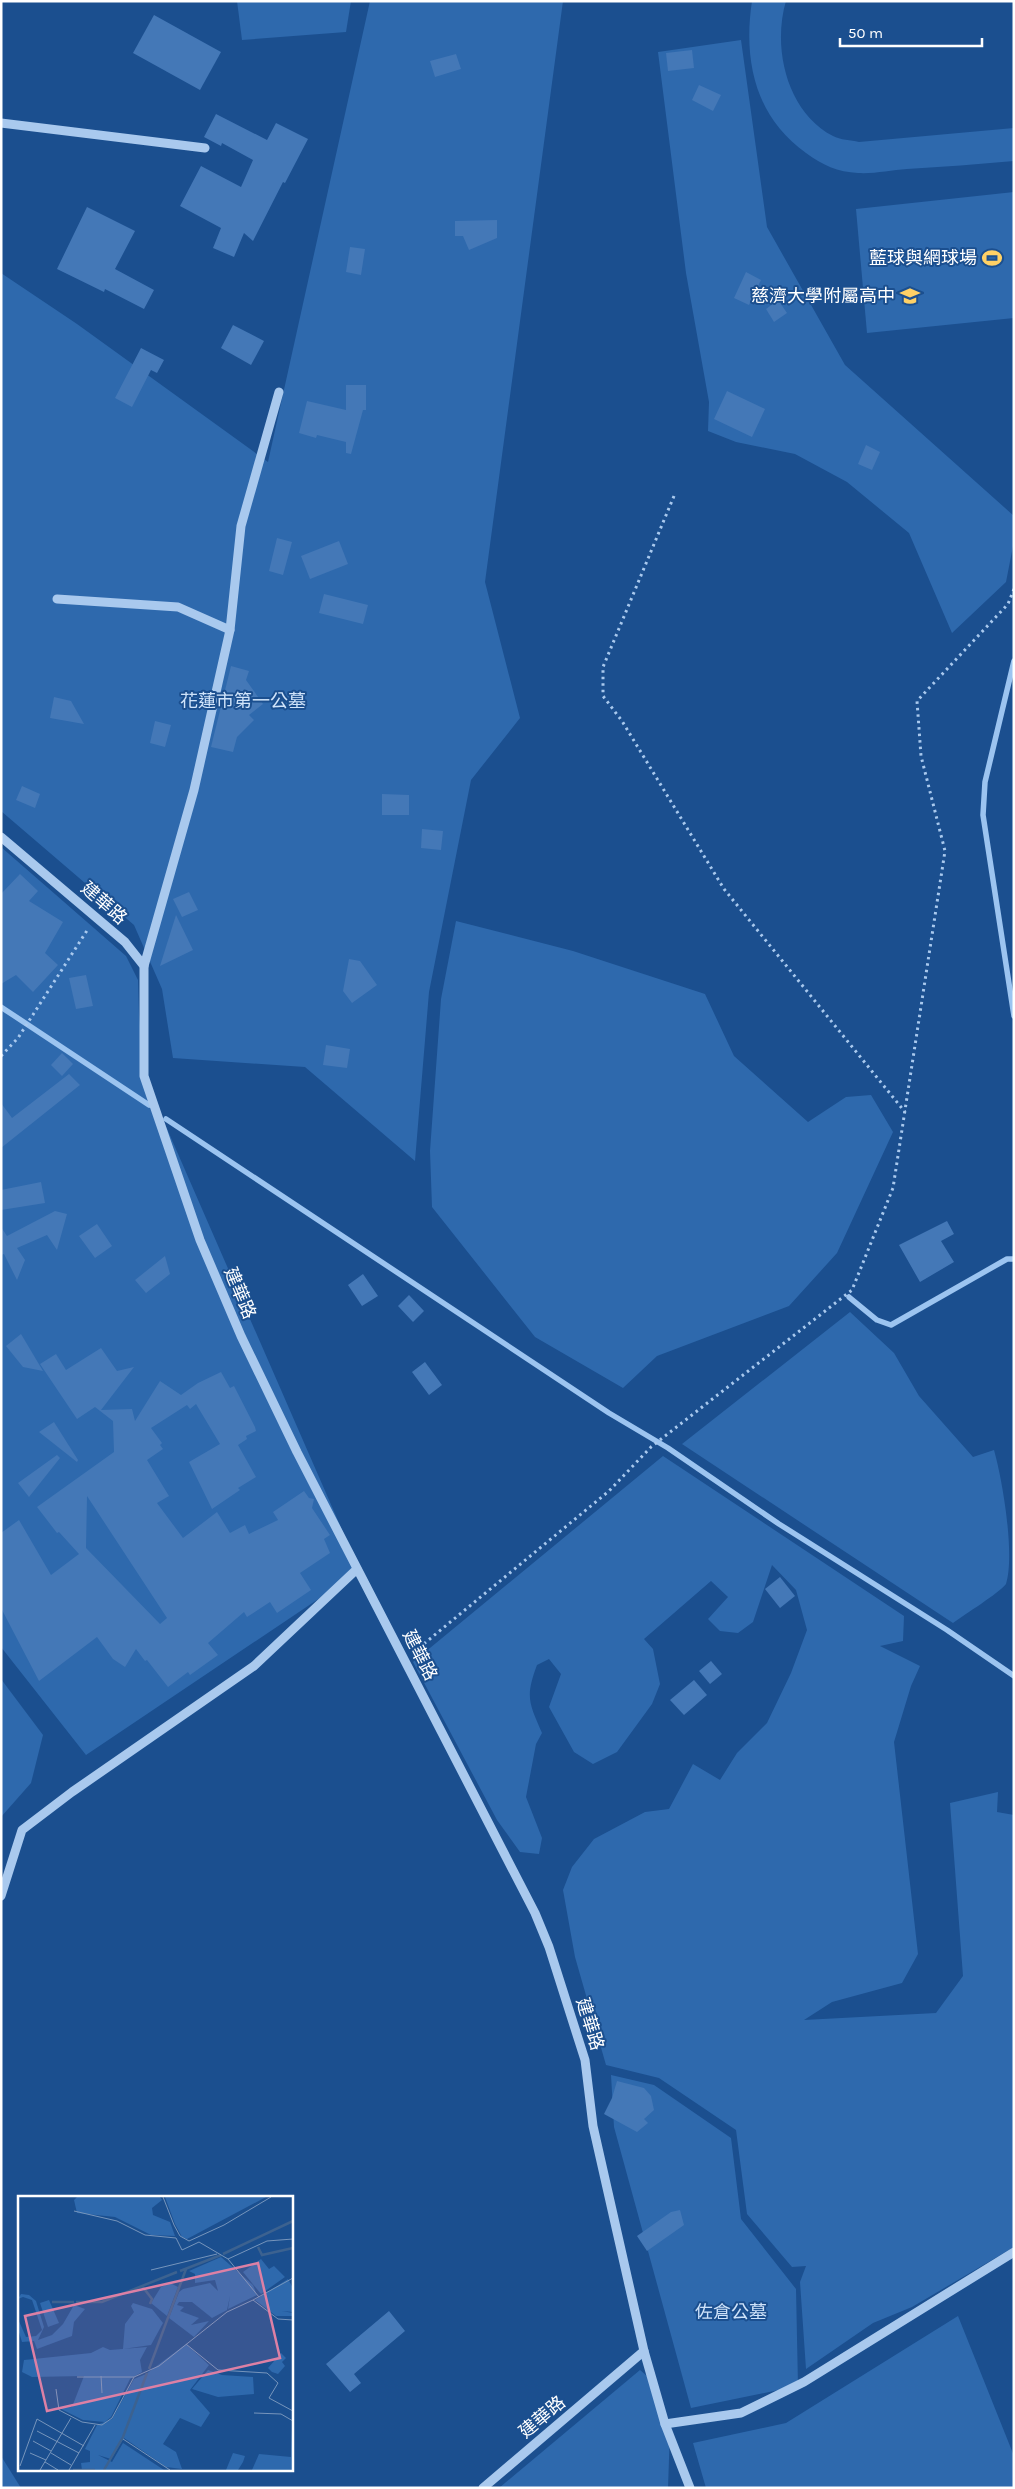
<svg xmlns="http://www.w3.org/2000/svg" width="1015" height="2489" viewBox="0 0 1015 2489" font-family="Karla,'Noto Sans TC',sans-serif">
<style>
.green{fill:#2e69ad}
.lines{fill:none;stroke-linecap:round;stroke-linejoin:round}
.stream{stroke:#9cc4f0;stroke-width:5.5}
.building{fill:#4478b7;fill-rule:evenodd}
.path{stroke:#a9c9ee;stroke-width:3;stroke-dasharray:2.5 4;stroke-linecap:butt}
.minor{stroke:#a9c9ee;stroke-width:9}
.labels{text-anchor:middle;stroke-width:4;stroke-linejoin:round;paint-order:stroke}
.poi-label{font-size:18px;fill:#fff;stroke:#1b4f8f;text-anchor:end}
.park-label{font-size:18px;fill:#cfe3fa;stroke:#1b4f8f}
.street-label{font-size:18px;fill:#fff;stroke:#1b4f8f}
.inset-river{fill:none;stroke:#3c6290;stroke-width:2.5}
.inset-road{fill:none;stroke:#7695bc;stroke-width:1}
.view{fill:#dd80a5;fill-opacity:0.15;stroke:#dd80a5;stroke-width:2.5}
.inset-edge{fill:none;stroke:#fff;stroke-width:2.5}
</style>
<rect width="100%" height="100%" fill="#1b4f8f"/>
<g class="green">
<path d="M237,1H351L346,32L242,40Z"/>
<path d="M370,1H563L485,582L520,718L471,780L429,992L415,1161L305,1067L173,1058L162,989L134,925L1,811V273L77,324L268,462Z"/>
<path d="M752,1H786C772,48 787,112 833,136C840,140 851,140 859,142L1014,128V161C978,164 943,167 907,169C891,170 874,174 858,173C838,172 822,165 806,153C755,117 743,60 752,1Z"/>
<path d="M741,40L767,227L845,365L1014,516V541L1006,582L952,633L909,533L847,482L795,454L736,442L708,431L709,402L686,273L658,52Z"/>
<path d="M1014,192V318L867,333L856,209Z"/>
<path d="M1,847L126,956L138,980L139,1014L146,1095L151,1092L360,1571L86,1755L1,1647Z"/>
<path d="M456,921L573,951L705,994L734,1056L808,1122L846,1097L871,1095L893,1132L837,1253L789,1306L657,1356L623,1388L535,1337L432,1207L430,1151L441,999Z"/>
<path d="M850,1312L894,1353L919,1396L973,1457L994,1450C1003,1482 1015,1555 1006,1584C998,1594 965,1614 953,1623L682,1444Z"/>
<path d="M663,1456L904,1616L903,1641L880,1646L920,1666L911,1686L894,1742L918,1954L902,1983L832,2002L804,2020L936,2013L963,1976L950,1803L998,1792L997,1812L1014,1815V2247L912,2307L873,2323L806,2369L800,2282L806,2266L792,2267L747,2214L736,2130L659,2078L606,2065L575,1957L563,1890L572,1867L594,1839L645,1812L669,1809L693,1764L720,1780L737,1753L767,1723L791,1673L807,1630L796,1590L772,1565L753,1622L738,1633L720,1631L708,1619L728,1597L711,1581L644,1639L653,1649L660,1684L652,1704L617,1752L593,1764L574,1752L549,1707L561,1674L549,1659L537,1665C525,1697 529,1703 542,1733L536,1744L526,1797L542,1838L539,1854L520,1852L497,1820L413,1662Z"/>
<path d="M1,1679L43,1735L31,1783L1,1817Z"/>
<path d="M611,2075L654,2085L731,2138L741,2219L796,2289L798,2386L691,2408L614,2127Z"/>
<path d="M958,2316L1014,2456V2488H706L693,2443L786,2423Z"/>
<path d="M640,2370L654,2382L670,2430L668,2488H499Z"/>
<path d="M1,2456L21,2488H1Z"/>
</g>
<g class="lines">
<g class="stream">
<path d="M1014,661L985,782L983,815L1014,1016"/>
<path d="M1,1007L149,1105"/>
<path d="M166,1119L609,1413L668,1448L779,1524L947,1630L1014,1676"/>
<path d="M849,1297L877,1320L891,1325L1007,1259H1014"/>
</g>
</g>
<g class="building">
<path d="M154,15L221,52L200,90L133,53Z"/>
<path d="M692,50L694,68L668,71L666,53Z"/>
<path d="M456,54L461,69L435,77L430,61Z"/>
<path d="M699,85L721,95L713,111L692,100Z"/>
<path d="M216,114L267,140L276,123L308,139L285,183L283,182L253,241L244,233L234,257L213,248L221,228L180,206L201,166L241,187L253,160L222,143L221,146L204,137Z"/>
<path d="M87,207L135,231L115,269L154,290L144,309L105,289L104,292L57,269Z"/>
<path d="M497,220V238L469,250L463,236H455V221Z"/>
<path d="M350,247L365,249L361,275L346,272Z"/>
<path d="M746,272L761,280L749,305L734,298Z"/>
<path d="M778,300L787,313L774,322L766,309Z"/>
<path d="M233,325L264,341L251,365L221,348Z"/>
<path d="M141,348L164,360L157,373L151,370L132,407L115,398Z"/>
<path d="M346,385H366V410H363L351,454L346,453V442L317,435L316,438L299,433L307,401L346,410Z"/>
<path d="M727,391L765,409L752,437L714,419Z"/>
<path d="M866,445L880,452L872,470L858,464Z"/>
<path d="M277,538L292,542L283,575L269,571Z"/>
<path d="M339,541L348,564L310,579L301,556Z"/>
<path d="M324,594L368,605L363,624L319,613Z"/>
<path d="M231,666L249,671L246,680L263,704L249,715L254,720L237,737L233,752L211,747Z"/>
<path d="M54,697L71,701L84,724L50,718Z"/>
<path d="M155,721L171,725L165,747L150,743Z"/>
<path d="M22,786L40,794L35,808L16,800Z"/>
<path d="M382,794L409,795V815H382Z"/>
<path d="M422,829L443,831L441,850L421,848Z"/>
<path d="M20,874L38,891L29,901L63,922L45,953L58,965L33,992L16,975L1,984V894Z"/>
<path d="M189,892L198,910L182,917L173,899Z"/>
<path d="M176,915L193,950L160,966Z"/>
<path d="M349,959L360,961L377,985L352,1003L343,991Z"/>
<path d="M86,975L93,1006L76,1009L69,978Z"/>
<path d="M326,1045L350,1049L347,1068L323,1065Z"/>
<path d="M62,1053L73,1064L62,1076L51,1065Z"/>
<path d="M69,1074L80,1085L1,1148V1103L12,1118Z"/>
<path d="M41,1182L45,1203L1,1210V1190Z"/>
<path d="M55,1211L67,1214L57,1250L47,1235L17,1248L25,1260L17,1280L4,1254L1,1255V1227L7,1236Z"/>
<path d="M947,1221L954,1234L941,1241L954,1262L920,1282L899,1245Z"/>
<path d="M97,1224L112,1246L95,1258L79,1236Z"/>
<path d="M165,1256L170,1274L146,1293L135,1280Z"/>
<path d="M363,1274L378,1296L362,1306L348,1285Z"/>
<path d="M409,1295L424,1311L413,1322L398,1306Z"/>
<path d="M21,1334L43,1371L23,1367L6,1346Z"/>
<path d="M101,1348L117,1371L134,1367L101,1410L132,1409L135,1421L160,1381L181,1395L198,1383L221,1372L230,1388L234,1386L255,1427L256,1431L246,1436L247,1439L238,1445L256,1477L238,1488L240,1490L212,1509L189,1462L220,1444L196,1404L190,1409L187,1405L151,1428L162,1443L160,1445L163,1449L147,1460L169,1496L157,1503L183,1538L217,1512L230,1533L245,1525L249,1534L278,1520L273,1512L304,1491L309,1498L314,1499L312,1508L330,1535L324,1539L330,1553L300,1573L311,1590L277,1613L270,1602L247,1617L244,1612L208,1643L218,1655L190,1675L188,1672L168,1687L147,1660L145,1661L136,1649L125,1667L113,1659L97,1637L39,1681L1,1608V1533L19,1520L51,1575L79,1554L59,1532L57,1533L37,1507L114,1452L113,1421L95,1407L77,1419L40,1364L56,1354L66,1370ZM87,1496L167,1618L160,1624L86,1548Z"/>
<path d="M425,1362L442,1385L429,1395L412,1372Z"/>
<path d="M54,1422L78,1460L77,1462L39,1432Z"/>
<path d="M57,1455L60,1458L29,1497L18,1483Z"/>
<path d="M780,1577L795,1596L780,1608L765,1589Z"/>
<path d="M711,1661L722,1674L710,1684L699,1671Z"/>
<path d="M694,1680L707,1695L684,1715L670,1700Z"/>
<path d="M617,2081L644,2088L651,2096L654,2110L644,2119L648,2123L637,2132L604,2114L612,2098Z"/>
<path d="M680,2210L684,2225L647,2251L637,2236L671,2212Z"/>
<path d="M389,2311L405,2331L354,2374L361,2383L350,2392L326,2364Z"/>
</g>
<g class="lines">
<g class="path">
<path d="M674,496L603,667V696L622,721L724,889L905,1112"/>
<path d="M1,1056L18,1038L88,929"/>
<path d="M414,1652L609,1491L651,1447L852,1290L893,1188L945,851L921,756L917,701L1008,604L1014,589"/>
</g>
<g class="minor">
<path d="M1,123L205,148"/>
<path d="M57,599L178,607L230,630"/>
<path d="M1,837L125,942L144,966V1076L200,1240L241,1336L297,1452L535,1913L549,1947L585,2060L593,2126L644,2351L483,2488"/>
<path d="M144,966L194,790L230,630L241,526L279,392"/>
<path d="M1,1896L22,1830L72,1792L254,1666L357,1569"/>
<path d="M644,2351L665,2424L690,2488"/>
<path d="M665,2424L741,2413L804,2382L1014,2252"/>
</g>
</g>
<defs>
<symbol id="stadium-bare" viewBox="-9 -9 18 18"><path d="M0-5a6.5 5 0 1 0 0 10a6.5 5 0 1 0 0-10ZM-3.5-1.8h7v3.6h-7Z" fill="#ffd166" stroke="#1b4f8f" stroke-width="2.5" paint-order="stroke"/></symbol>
<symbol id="school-bare" viewBox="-9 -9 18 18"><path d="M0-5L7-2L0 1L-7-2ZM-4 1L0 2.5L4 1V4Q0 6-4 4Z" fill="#ffd166" stroke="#1b4f8f" stroke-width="2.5" paint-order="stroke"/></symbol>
</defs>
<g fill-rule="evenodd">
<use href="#stadium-bare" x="978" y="244" width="28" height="28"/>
<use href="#school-bare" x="896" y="282" width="28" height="28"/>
</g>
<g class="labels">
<g class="poi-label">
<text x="977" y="264">藍球與網球場</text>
<text x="895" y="302">慈濟大學附屬高中</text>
</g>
<g class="park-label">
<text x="243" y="707">花蓮市第一公墓</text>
<text x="731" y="2318">佐倉公墓</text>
</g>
<g class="street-label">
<text transform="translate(104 903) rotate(41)" y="6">建華路</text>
<text transform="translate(240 1293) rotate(67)" y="6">建華路</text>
<text transform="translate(420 1655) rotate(63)" y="6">建華路</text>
<text transform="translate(590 2024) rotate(73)" y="6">建華路</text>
<text transform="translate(542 2417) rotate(-40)" y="6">建華路</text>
</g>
</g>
<g transform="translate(18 2196)">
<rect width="275" height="275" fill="#1b4f8f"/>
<path d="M59,1H142L144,4L134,12L135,19L152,26L157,40L133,39L97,21L59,17L56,4ZM147,1H248L169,43L164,41L157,28ZM203,61L235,89L239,99L210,113L212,100L209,114L194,122L174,106H161L159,109L166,111L162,115L181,122L173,129L191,125L176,141L151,122L161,96L165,93L192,87L200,95L197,84L177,87V78L171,75ZM243,63L251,73L256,70L267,81L243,98L225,76ZM270,83L275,92V116L264,115L275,117V120H258L237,104ZM152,87L160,91L149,120L133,107L143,91ZM3,98L11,99L18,105L26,131L20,144L34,139L45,128L56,109L67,113L56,126L54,140L19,153L16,145L4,146L0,133V123L8,141L18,140L24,134L14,104L5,101L0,103ZM31,104L41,127L30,131L22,107ZM115,107L134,113L145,127L133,149L105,153L107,128L116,116L113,110ZM168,148L191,169L172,194L192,217L183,231L162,222L145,248L158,256L164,273L148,271L106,242L93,263L80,259L94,266L105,247L146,274H64L63,267L72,266V255L67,253L79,229L94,223L116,183L128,178ZM85,151L92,154L129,151L122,164L124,176L112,183L93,221L87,226L65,224L41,212L54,211L66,180L14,181L4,176L6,164L73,157ZM263,157L268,162L264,166L267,170L260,178L254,176L250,172ZM190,174L204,179L235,181L236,198L200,201L174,193ZM273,231L275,274H234L241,258L273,261ZM215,257L227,260L225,266L220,274H208Z" fill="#2e69ad"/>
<path class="inset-river" d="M240,51L244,59L275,52M205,58L275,25M162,75L203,59M124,90L134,103L132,108M34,106H56M58,106H84L159,76M131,173L168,73M55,274H77M86,274L105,241L129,177"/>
<path class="inset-road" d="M145,1L156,29L162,40L171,45L206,29L253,1M56,15L99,25L127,39L158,42L164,54L181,46L210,63L249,45L275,43M210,63L241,101M133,74L199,58M235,104L275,82M168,148L200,174L249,177L260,187L251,202L275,215M83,180L84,197M59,181H116M38,193L41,214L64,226L84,229L94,222L116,181L141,170L209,116L235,104L260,123L275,124M236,217L263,218L275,225M19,235L61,257M105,243L152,274M15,245L33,255M12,257L28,264M33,257L53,269M27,266L40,274M2,270L19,223L66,250M22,274L53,222M51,274L77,229"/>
<path class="view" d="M240,67L262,162L29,215L7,120Z"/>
<rect width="275" height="275" class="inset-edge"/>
</g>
<rect width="1015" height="2489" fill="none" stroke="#ffffff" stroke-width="5"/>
<path d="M840 38v8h142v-8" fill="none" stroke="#ffffff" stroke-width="2.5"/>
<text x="848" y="38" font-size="15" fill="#ffffff" stroke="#1b4f8f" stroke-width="4" paint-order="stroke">50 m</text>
</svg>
